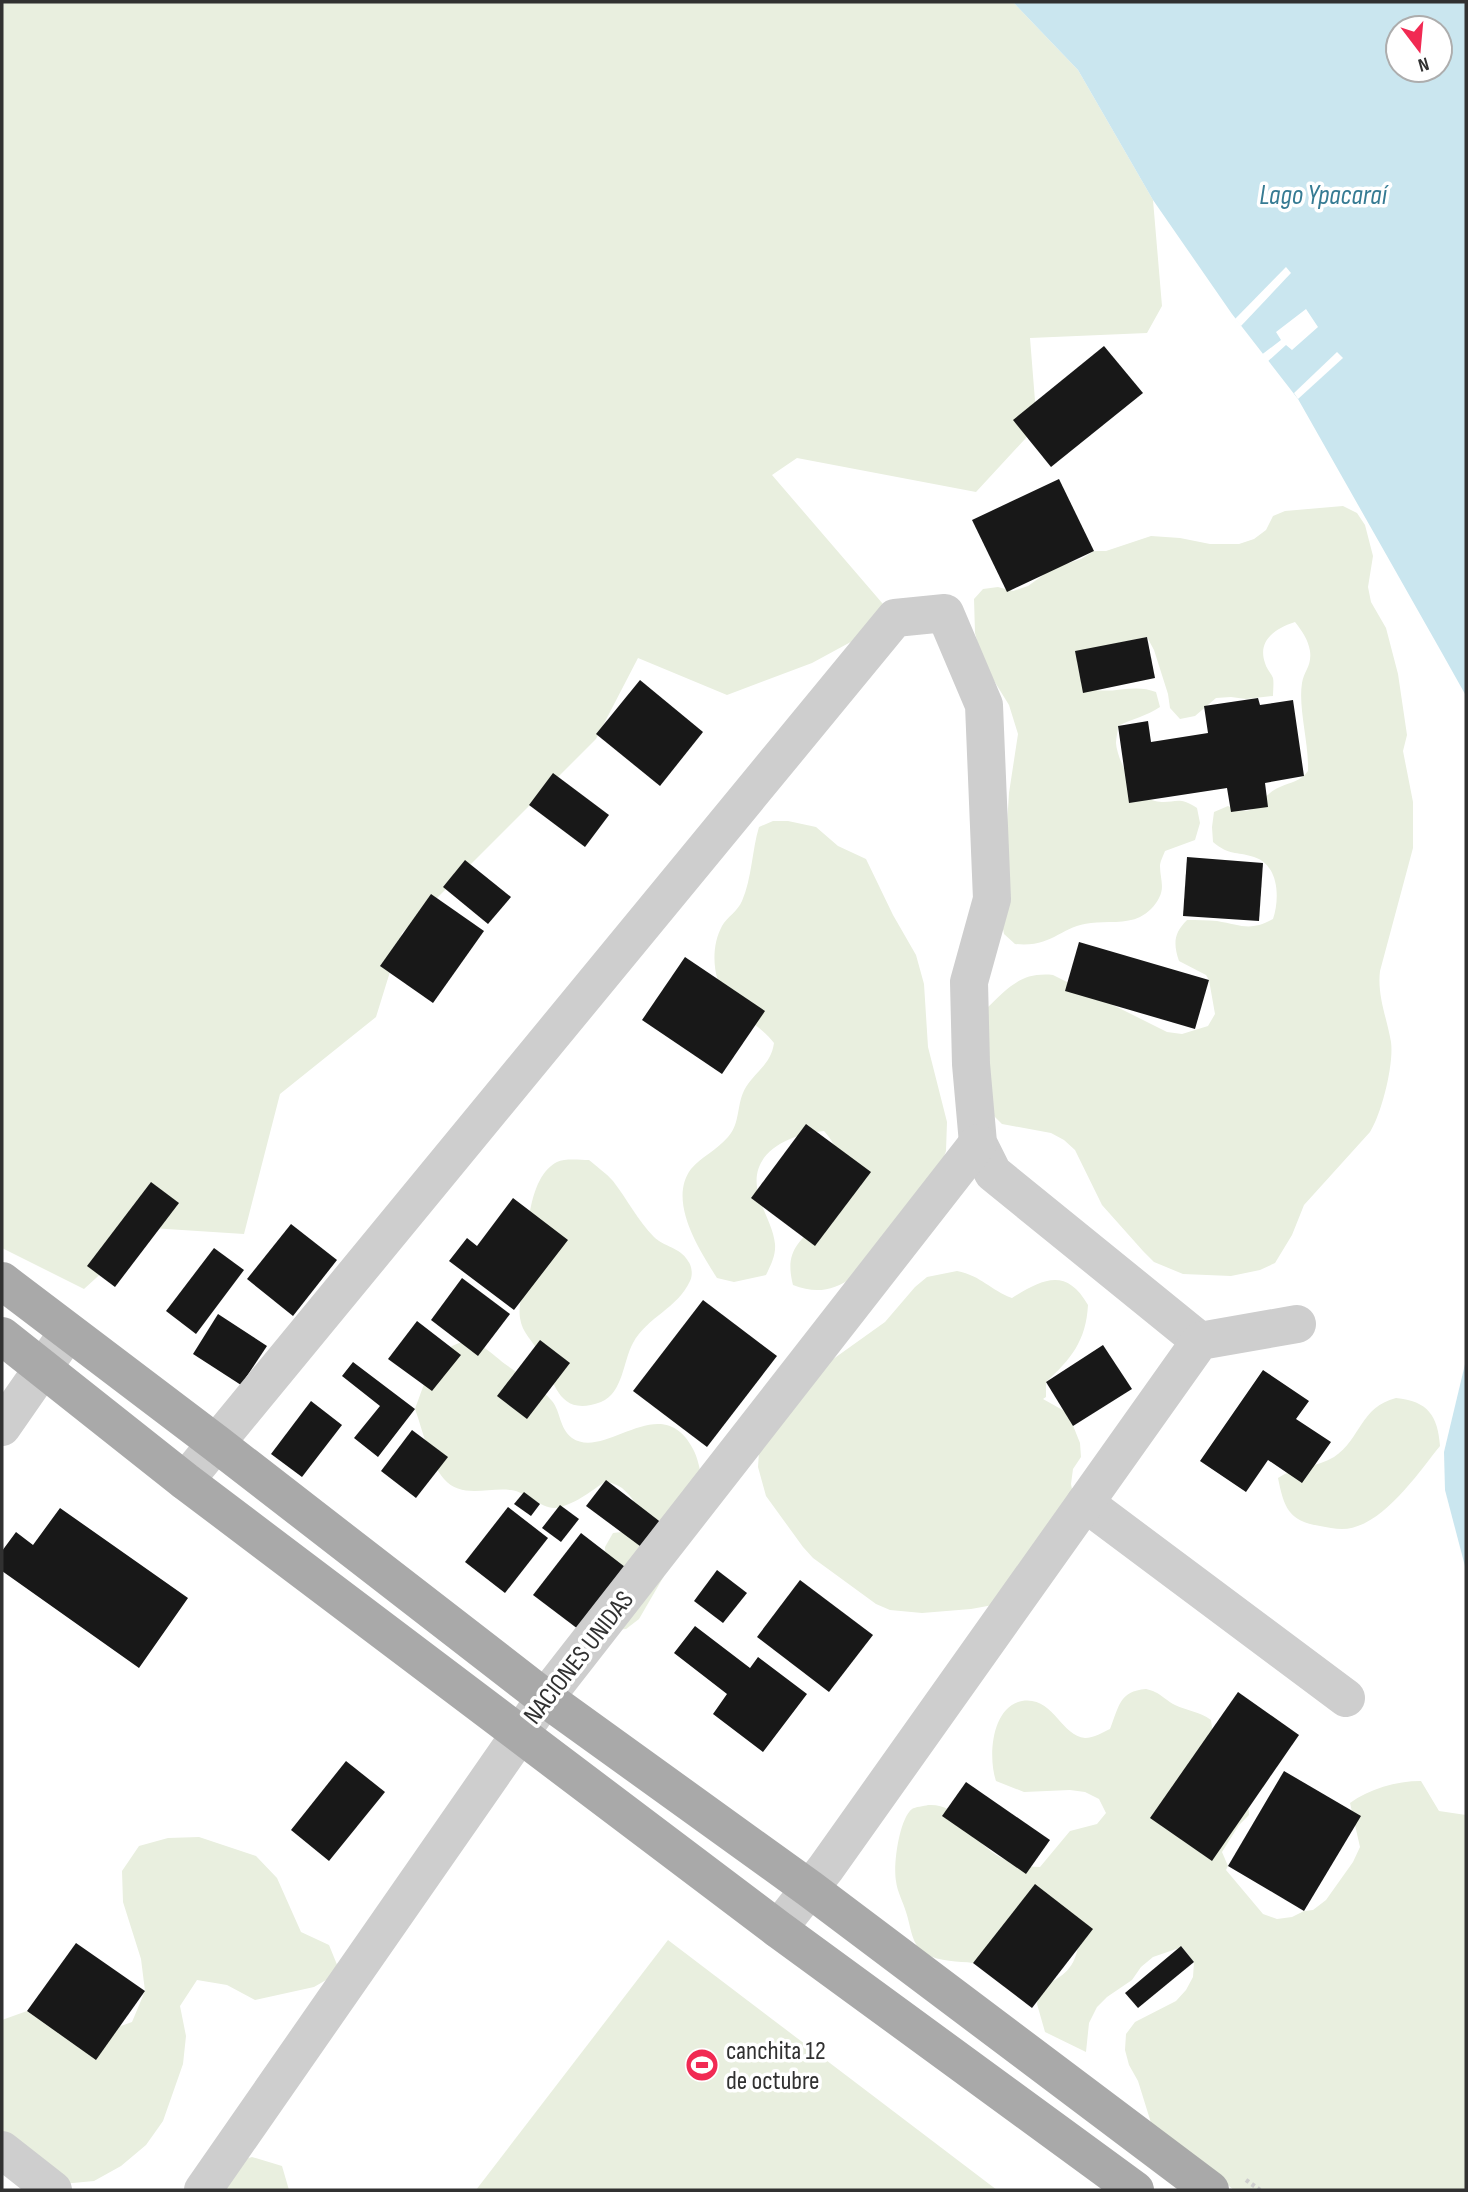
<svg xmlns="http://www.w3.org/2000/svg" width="1468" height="2192" viewBox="0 0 1468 2192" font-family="'Sofia Sans Condensed',sans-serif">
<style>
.green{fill:#e9efdf}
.water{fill:#cae6ef;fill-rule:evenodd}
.pier{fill:#fff}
.building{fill:#181818}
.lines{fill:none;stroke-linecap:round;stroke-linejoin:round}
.path{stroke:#cecece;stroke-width:4.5;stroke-dasharray:3.5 3.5;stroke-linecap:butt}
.minor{stroke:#cecece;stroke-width:38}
.major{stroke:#a9a9a9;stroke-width:38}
.labels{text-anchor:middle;stroke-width:7;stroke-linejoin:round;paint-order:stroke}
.street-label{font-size:26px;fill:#313131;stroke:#fff}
.poi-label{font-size:26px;fill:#313131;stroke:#fff;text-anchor:start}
.water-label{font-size:28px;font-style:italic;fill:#367b93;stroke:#fff}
</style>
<rect width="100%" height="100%" fill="#fff"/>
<g class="green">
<path d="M2,2H1013L1078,70L1153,200L1162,306L1147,333L1030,338L1037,426L976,492L797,458L772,475L895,618L812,663L727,695L638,658L596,739L402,933L376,1017L280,1094L244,1234L151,1228L84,1289L2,1248Z"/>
<path d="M1343,506L1357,513L1365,525L1373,556L1368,587L1371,602L1386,628L1398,674L1407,735L1403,751L1413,802V848L1380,971C1377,996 1387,1018 1391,1042C1394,1064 1382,1113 1370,1132L1304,1205L1292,1235L1275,1263L1260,1270L1231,1276L1183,1274L1154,1262L1143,1251L1102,1205L1075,1150L1064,1140L1051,1133L1002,1124L990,1112L987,1008C1009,987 1021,972 1053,975L1167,1032L1182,1034L1208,1026L1215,1014L1209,980L1206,975L1179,961C1173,943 1174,933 1187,920C1197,920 1207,920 1217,921C1241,925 1250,932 1273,919C1280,898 1279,865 1254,857C1235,851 1230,856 1213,842L1212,827L1214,812L1228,806C1260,821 1256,797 1280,787C1291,782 1301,781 1308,771C1309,743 1298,708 1302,683C1304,671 1312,666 1310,651C1308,639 1302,631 1295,622C1276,628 1257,640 1265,663C1266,668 1271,673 1273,678C1274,683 1273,691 1273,696L1246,699L1231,697L1216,698L1195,716L1180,719L1170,708L1168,694L1154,650L1147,637L1109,645L1083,659L1079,673L1085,687C1109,697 1132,682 1156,692L1160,707C1147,716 1132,719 1118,726C1118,731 1116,738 1116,743C1117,760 1136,797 1155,801C1174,805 1177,794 1197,808L1200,823L1195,840L1165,851C1163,856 1160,862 1160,866C1160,878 1165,887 1159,898C1155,906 1148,913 1140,917C1126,924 1106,921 1091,923C1060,926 1053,948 1015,944L1004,934L1001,919L1009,793L1018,734L1009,705L983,663L975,633L974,599L983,589L998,587L1013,591L1028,586L1053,568L1081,559L1094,551H1106L1151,536L1180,538L1210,544H1239L1254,539L1266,530L1273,516L1285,511Z"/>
<path d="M773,821H788L816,827L838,846L866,859L893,915L916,955L924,984L928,1047L947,1122L946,1151L934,1184L853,1277C833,1291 816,1294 793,1285C785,1254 796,1243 818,1224C821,1220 827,1217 829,1212C844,1184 846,1155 824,1131C793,1134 752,1149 757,1187C759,1206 773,1224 775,1244C776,1255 771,1265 766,1275L734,1282L717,1278C700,1251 667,1201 691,1169C701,1157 717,1150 728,1137C741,1123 736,1103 746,1087C757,1070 771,1064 774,1043C761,1026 737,1014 726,999C713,979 710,948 722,926C727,917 738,911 742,901C752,878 752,850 759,827Z"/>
<path d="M589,1160C597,1167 606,1173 613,1181C627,1199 638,1221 654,1237C664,1247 680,1247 688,1261C692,1266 693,1275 690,1281C678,1308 647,1317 633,1343C623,1361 623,1393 601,1402C558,1418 555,1382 540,1354C533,1341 522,1333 520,1318C518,1306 523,1293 524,1281C527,1249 524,1179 557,1162C565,1158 580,1160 589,1160Z"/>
<path d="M957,1271C982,1276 990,1290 1012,1298C1043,1279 1066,1267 1088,1305C1086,1341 1071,1359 1046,1382V1397L1043,1399L1068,1413L1080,1443L1081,1457L1073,1469L1071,1484L1079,1527L1004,1603L971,1609L922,1613L890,1610L876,1604L813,1558L803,1547L766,1496L758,1467L759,1452L822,1367L885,1322L915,1287L927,1277Z"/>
<path d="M463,1342C468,1343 474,1343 479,1345C488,1349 497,1358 505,1364C521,1376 539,1385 552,1401C561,1412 559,1428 572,1438C606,1461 661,1388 693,1449C698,1458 700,1470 702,1480L670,1521C637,1521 642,1505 622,1488C618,1485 611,1483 606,1481C591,1491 573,1506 555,1508C542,1509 527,1492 511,1490C488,1487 461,1499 444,1479C429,1461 423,1431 415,1409C425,1383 433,1349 463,1342Z"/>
<path d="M1396,1398C1428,1401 1438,1416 1440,1446C1418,1473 1381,1529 1342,1529C1335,1529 1327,1527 1320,1526C1288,1521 1284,1507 1278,1478C1296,1466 1316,1468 1334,1457C1361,1439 1360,1407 1396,1398Z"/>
<path d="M630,1531L664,1576L639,1619L626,1629L593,1632L606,1575L605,1547L613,1533Z"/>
<path d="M1146,1689C1162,1693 1162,1698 1175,1705C1187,1711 1199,1711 1211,1720C1214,1755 1249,1780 1249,1815L1239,1825L1222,1852L1228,1866L1226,1870L1263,1914L1277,1919L1292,1917L1304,1911L1313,1910L1326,1900L1353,1862L1360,1847L1350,1803C1369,1789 1396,1781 1421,1781L1439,1811L1466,1815V2190H1234L1152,2126L1138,2081L1129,2065L1125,2050L1126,2034L1135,2022L1176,2001L1186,1990L1193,1977L1194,1962L1182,1947L1153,1957L1141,1967L1132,1980L1107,1997L1097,2007L1089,2023L1086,2052L1045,2032L1037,2004L1039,1989C1060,1977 1074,1972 1078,1946L1013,1917C996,1929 989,1948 973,1963C959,1961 939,1962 926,1954C911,1946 911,1926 906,1912C903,1902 897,1891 896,1881C893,1866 899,1819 912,1809C915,1807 924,1806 928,1805C957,1803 967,1830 986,1847C1000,1860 1020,1867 1040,1867L1070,1831L1097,1824L1106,1813L1099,1799L1085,1792L1070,1790L1024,1792L996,1781C988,1758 991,1707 1022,1701C1053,1696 1061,1736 1085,1738C1094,1738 1103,1732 1110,1729C1119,1707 1119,1691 1146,1689Z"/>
<path d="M199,1837L256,1856L277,1878L301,1932L329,1945L340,1972L314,1987L255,2000L227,1985L197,1980L180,2006L186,2036L183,2064L163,2121L146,2145L121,2166L94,2181L62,2184L2,2138V2020L27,2011L104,2032L132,2022L145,1991L141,1959L123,1902L122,1871L139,1846L168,1838Z"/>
<path d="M668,1940L997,2190H476Z"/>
<path d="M252,2157L282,2166L289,2190H216L223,2166Z"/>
</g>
<g class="water">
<path d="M1013,2H1466V701L1465,694L1442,653L1298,399L1232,314L1153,200L1078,70ZM1398,28H1440V70H1398Z"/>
<path d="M1466,1360V1570L1445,1490L1444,1452Z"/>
</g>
<g class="pier">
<path d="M1286,267L1291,273L1241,326L1235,319Z"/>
<path d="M1306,309L1318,327L1292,350L1286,345L1266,363L1260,356L1281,340L1276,332Z"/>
<path d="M1337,352L1343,358L1298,399L1294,393Z"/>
</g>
<g class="building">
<path d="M1104,346L1143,393L1051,467L1013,420Z"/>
<path d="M1059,479L1094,551L1007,592L972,520Z"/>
<path d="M1147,637L1155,678L1083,693L1075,651Z"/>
<path d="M640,680L703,732L660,786L596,734Z"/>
<path d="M1258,698L1260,705L1293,700L1304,776L1265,783L1268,807L1231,812L1227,788L1129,803L1118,726L1148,721L1151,742L1208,733L1204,706Z"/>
<path d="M553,773L609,815L585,847L529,805Z"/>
<path d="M1187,857L1263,863L1259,921L1183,916Z"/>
<path d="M465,860L511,897L488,924L443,887Z"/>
<path d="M431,894L484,931L433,1003L380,966Z"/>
<path d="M1079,942L1209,980L1195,1029L1065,991Z"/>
<path d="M685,957L765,1011L722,1074L642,1020Z"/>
<path d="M806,1124L871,1172L815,1246L751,1198Z"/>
<path d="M151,1182L179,1203L115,1287L87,1266Z"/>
<path d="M513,1198L568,1240L514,1310L449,1261L467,1238L477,1246Z"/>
<path d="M291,1224L337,1260L293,1316L247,1279Z"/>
<path d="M214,1248L244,1270L196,1334L166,1311Z"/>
<path d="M462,1278L510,1314L478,1356L431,1320Z"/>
<path d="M703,1300L777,1356L707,1447L633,1391Z"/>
<path d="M218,1314L267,1346L241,1385L193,1354Z"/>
<path d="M417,1321L461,1355L432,1391L388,1359Z"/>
<path d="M540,1340L570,1363L527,1419L497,1396Z"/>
<path d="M1103,1345L1132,1389L1073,1426L1046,1382Z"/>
<path d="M353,1362L415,1409L378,1457L354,1438L380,1406L342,1376Z"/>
<path d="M1263,1370L1309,1401L1296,1419L1331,1442L1302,1483L1268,1460L1246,1492L1200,1461Z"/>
<path d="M311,1401L342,1425L302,1477L271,1454Z"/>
<path d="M412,1430L448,1457L416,1498L381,1471Z"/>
<path d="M606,1480L667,1527L648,1552L586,1506Z"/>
<path d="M524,1492L540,1504L531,1516L514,1504Z"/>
<path d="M560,1505L579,1519L561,1542L542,1528Z"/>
<path d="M508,1507L548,1538L505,1593L465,1562Z"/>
<path d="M60,1508L188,1598L139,1668L2,1571V1551L16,1532L33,1545Z"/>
<path d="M581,1533L625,1567L578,1629L533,1595Z"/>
<path d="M717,1570L747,1593L723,1623L694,1601Z"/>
<path d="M800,1580L873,1635L829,1692L757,1637Z"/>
<path d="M695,1626L750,1668L758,1657L807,1694L763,1752L713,1714L727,1694L674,1653Z"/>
<path d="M1238,1692L1299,1735L1212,1861L1150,1818Z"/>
<path d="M346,1761L385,1792L329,1861L291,1830Z"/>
<path d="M1284,1771L1361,1816L1304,1911L1228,1866Z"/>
<path d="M966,1782L1050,1840L1026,1874L942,1816Z"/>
<path d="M1035,1884L1093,1929L1032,2008L973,1963Z"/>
<path d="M76,1943L145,1991L96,2060L27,2011Z"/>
<path d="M1181,1946L1194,1962L1138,2008L1125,1993Z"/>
</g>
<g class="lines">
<path class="path" d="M1246,2180L1260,2190"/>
<g class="minor">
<path d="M2,1427L68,1332"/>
<path d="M185,1481L895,618L945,613L984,705L992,899L969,982L971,1064L978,1143L993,1173L1200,1341"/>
<path d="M1085,1503L1346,1698"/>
<path d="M778,1929L826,1868L1200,1341L1297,1324"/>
<path d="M2,2150L53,2190"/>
<path d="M203,2190L545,1698L978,1143"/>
</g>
<g class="major">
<path d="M2,1281L217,1444L545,1698L810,1889L1210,2190"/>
<path d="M2,1336L185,1481L778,1929L1135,2190"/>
</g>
</g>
<defs>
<symbol id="stadium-disc" viewBox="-11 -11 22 22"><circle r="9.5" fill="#f12a53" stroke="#fff"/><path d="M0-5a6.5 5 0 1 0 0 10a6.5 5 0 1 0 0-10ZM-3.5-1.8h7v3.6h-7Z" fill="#fff"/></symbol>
</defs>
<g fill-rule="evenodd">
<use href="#stadium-disc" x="683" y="2046" width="38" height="38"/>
</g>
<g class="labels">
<g class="street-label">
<text transform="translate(578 1657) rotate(-52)" y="9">NACIONES UNIDAS</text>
</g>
<g class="poi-label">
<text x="726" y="2059">canchita 12<tspan x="726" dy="30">de octubre</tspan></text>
</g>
<g class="water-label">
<text x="1323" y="204">Lago Ypacaraí</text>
</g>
</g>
<rect width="1468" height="2192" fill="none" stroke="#313131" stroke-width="7"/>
<g transform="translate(1419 49) rotate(164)"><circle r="33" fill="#ffffff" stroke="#adadad" stroke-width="2"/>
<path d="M0-5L12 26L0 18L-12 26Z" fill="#f12a53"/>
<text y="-10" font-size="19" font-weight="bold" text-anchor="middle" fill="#313131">N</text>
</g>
</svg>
